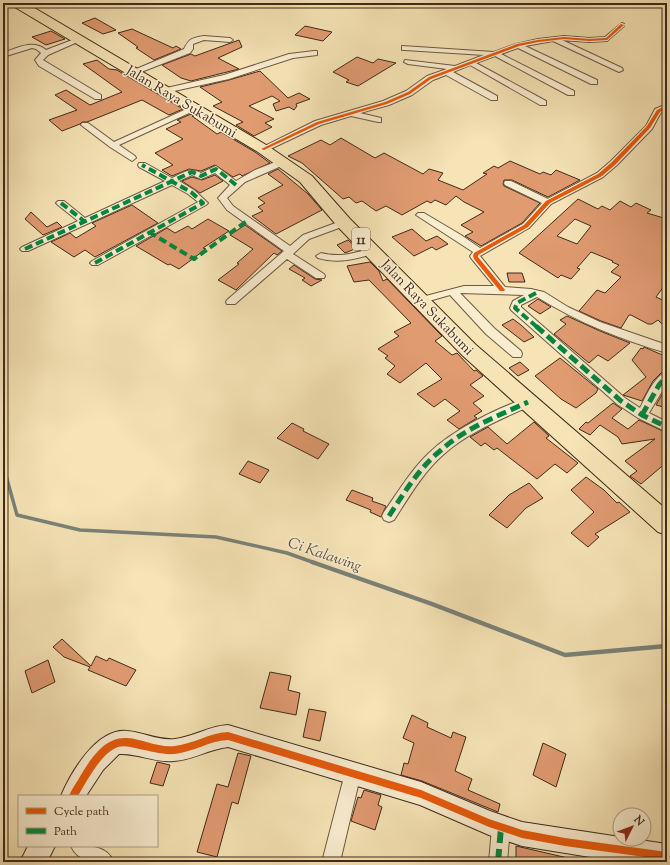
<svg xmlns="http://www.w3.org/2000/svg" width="670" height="865" viewBox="0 0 670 865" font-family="'Sorts Mill Goudy',serif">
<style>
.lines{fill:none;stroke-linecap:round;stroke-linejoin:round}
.stream-far1{stroke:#7a8279;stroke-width:3.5}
.stream{stroke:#7a8279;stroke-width:4.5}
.building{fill:#e19b71;stroke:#402a1b;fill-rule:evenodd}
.street-casing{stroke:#6e5842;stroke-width:2}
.secondary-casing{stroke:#402a1b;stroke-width:2}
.highway-casing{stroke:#402a1b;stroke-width:2}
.street{fill:#f9edd0;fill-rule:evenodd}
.secondary{fill:#f9edd0;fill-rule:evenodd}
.highway{fill:#f6e4b6;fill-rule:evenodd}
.rail{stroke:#402a1b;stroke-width:4;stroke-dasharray:9 9;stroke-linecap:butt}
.quiet-far2{stroke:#00873e;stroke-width:4;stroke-dasharray:8 4;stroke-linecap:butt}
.quiet-far1{stroke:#00873e;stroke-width:5;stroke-dasharray:10 5;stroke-linecap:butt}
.quiet{stroke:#00873e;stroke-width:6;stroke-dasharray:13 6;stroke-linecap:butt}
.cycleway-casing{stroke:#f9edd0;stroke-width:2}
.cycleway{fill:#e8590c;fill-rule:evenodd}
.labels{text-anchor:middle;stroke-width:3;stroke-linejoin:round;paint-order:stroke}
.shield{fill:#f9edd0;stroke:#786451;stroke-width:1}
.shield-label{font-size:13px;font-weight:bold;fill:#402a1b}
.street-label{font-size:14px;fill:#402a1b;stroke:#f9edd0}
.water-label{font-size:15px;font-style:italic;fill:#584e42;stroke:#f9edd0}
</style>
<rect width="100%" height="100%" fill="#f6e4b6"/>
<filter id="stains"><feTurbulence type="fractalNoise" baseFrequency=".005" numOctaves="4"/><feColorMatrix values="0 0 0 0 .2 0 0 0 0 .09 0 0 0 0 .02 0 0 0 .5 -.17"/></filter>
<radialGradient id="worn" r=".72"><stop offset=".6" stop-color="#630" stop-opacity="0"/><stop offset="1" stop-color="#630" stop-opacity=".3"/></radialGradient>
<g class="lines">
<path class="stream-far1" d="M3,465L17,515L80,530L216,537L287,553L315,563"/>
<path class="stream" d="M312,562L432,604L565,655L667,646"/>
</g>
<g class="building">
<path d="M95,18L116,30L103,34L82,23Z"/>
<path d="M305,26L332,32L323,41L295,35Z"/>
<path d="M132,29L173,48L176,46L181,49L154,60L136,48L138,47L118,33Z"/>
<path d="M51,31L65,39L46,45L32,37Z"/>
<path d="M239,40L242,47L218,58L239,69L191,81L181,78L162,65L191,54L195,56Z"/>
<path d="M357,57L373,63L378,59L396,63L358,86L346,82L349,80L333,72Z"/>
<path d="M97,60L109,69L117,70L183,109L169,115L142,100L87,122H82L80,124L62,131L49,120L77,110L55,95L66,90L90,105L122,92L83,64Z"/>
<path d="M260,71L288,98L299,93L310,99L296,104L297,106L294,110L289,107L276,111L273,104L280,101L272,96L249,106L274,119L265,123L272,127L254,136L236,125L243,122L213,106L222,102L200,87L229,80Z"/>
<path d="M191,114L194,116H192L217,134L221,132L255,152L270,163L242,176L240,174L233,177L215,165L201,171L189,169L172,176L162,170L173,165L155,153L183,139L166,129L181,122L177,120Z"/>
<path d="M341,138L375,158L384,153L423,174L429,169L443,173L438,180L463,190L487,174L483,173L494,166L498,168L510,161L540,174L543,172L551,175L556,170L580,180L548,197L512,180H504L503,184L504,186L540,203L522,223L481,246L465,236L473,232L461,225L484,212L464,202L456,196L446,205L435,200L431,203L427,201L402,215L386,206L376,211L362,201L356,203L349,197L343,199L302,163L288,156L321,140L330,145Z"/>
<path d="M278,169L308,194L322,210L276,234L252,216L263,211L258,207L265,203L258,198L283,185L268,174Z"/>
<path d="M215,175L223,181L200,193L182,181L192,177L202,180Z"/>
<path d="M578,199L598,209L602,206L610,210L620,201L631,207L636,203L651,210L647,213L667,219V282L656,297L667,302V329L658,320L652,324H648L631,315H629L621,328L601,321L579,311L597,290L605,293L621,277L611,272L619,265L612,262L613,261L591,252L577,268L580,269L571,279L561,275L558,278L519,253ZM575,219L591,226L577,244L557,236Z"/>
<path d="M132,205L158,223L95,257L85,250L74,257L51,242L70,233L76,238L96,226L92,223Z"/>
<path d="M31,212L47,227L57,222L62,227L43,235L25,219Z"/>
<path d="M208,219L229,231L203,248L206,249L179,269L170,264L168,265L136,246L167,228L175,233L188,226L192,229Z"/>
<path d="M245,225L282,251L277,255L274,253L236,290L218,280L239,264L237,263L253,249L230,235Z"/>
<path d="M412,229L426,241L437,236L448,244L436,250L432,247L414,256L392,237Z"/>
<path d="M348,240L357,248L345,253L337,245Z"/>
<path d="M370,262L379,271L383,281L387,279L442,336L435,341L452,355L457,353L474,371L476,370L483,376L470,385L484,396L473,403L482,411L474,416L477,418L459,429L447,420L460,411L445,399L434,407L417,394L442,379L426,363L400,383L387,374L395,366L385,358L388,356L378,349L399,336L394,332L411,323L369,280L354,282L347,266Z"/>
<path d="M294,265L315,279L322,280L311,286L302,280L305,278L289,269Z"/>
<path d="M507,273H522L525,282H509Z"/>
<path d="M538,299L551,307L540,314L528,306Z"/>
<path d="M567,316L600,331L630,343L608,361L598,355L589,363L554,334L566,324L560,320Z"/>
<path d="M513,319L521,325L534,337L524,342L502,325Z"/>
<path d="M644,347L667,357V371L661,373L653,381L642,401L623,395L646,377L632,360L641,348L643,349Z"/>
<path d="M560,358L598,389L596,393L576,408L561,399L535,376Z"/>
<path d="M520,362L529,370L518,376L509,368Z"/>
<path d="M667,386V408L656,405Z"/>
<path d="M613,403L622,409L612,418L628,429L639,420L667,433V462L641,484L630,476L637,471L625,461L655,439L622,444L618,437L600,425L590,435L579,429L586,422L588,423Z"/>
<path d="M534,422L549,436L546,438L578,463L567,473L555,464L537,479L497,448L494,450L485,443L481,446L470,437L488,427L507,444Z"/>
<path d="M292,423L304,429L303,431L329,444L318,459L277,438Z"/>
<path d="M248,461L269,470L260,483L239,474Z"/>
<path d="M586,477L604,490L617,503L619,502L630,512L595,534L599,537L588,547L571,533L594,512L571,490Z"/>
<path d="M529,483L543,498L526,508L507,528L489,515L509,495Z"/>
<path d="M352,490L373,498L372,501L386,506L381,517L370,512L371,510L346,500Z"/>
<path d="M62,639L91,666L96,656L107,661L109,658L136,670L126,686L88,670L90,667L64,657L53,647Z"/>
<path d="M48,660L55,682L32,693L25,671Z"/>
<path d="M270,672L291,676L288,690L300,693L296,715L260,708Z"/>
<path d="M309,709L326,712L320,741L303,737Z"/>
<path d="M412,715L428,723L427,727L451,738L453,732L466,737L455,771L472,779L468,790L500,804L498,812L422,781L401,775L404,763L408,764L414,743L403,738Z"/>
<path d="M543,743L566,754L556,787L533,775Z"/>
<path d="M238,753L251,756L238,804L232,802L217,857L197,852L217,784L228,787Z"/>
<path d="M157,762L170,765L163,786L150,783Z"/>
<path d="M364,790L381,795L378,805L382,807L375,830L351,821L358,797L361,798Z"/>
<path d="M516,846L568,858V862H516Z"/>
</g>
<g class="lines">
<defs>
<g id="street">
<path d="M622,23L624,24V26L607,41L589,42L562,40L622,68L623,70L619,72L553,41L525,46L597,80V84H591L518,48L501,54L574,91V95H568L495,56L476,63L546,101V105H540L470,65L453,72L497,96V100H491L446,75L433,80L412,95L389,105L360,113L381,118V122H378L351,116L321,125L266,151H260L259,149L315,121L383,101L406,91L427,76L447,69L408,64L404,62L405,60L455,66L484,55L405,50H402V46L494,52L516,44L538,39L564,36L589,38L605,37Z"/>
<path d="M204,36L230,38L233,40L230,42L204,40L193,44V49L190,53L136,74H133L129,72L184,49C189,39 191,38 204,36Z"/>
<path d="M80,37L82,38V40L48,55L43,60L101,95V99H95L39,66L35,60L41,53L36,49L32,48L3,57V53C17,48 33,39 46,50Z"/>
<path d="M314,51H317V55L293,58L229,79L165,93L161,91L162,89L224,75L289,54Z"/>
<path d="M667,104V109L661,112L652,129L617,165L603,177L551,204L529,228L480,256L505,287L531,289L544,292L568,307L600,322L667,345V353C620,339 579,323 537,297L521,305V307L625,398L640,408C646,397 654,376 667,372V383L649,413L667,422V432L638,418L617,404L511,310L510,308L513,301L524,295L460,293L494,328L521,351L522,354L521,357H513L486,334L450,295L422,303L418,302L417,300L418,298L464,286H494L471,258L470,256L473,252L416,215L418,213H424L461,235L480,248L523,224L542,203L505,185L504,183L505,181H511L548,199L597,173L611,161L646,126L655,109Z"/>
<path d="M193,106H196L200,108L119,145L135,156L136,158L132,161L110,147L81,125L82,123H88L114,142Z"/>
<path d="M283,159L286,160L287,162L286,164L245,182L227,198L233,206L290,246L303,235L341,221H347L349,223L347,225L309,239L293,254L324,274L325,276L324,278H316L287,259L235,304H227L226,302L227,300L284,251L227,210L218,198L230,185L215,173L201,179L192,175L179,181L194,190L208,203L206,205L98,265H92L90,263L92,261L198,202L188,194L172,185L28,251H22L20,249L22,247L78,221L58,205L56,203L58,201H64L85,218L165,181L139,167L138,165L139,163H145L172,178C183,173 189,167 201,173L216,166L236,181L255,170Z"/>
<path d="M373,248L376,249L378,251L376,253C356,259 338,264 318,258L316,256L321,253C340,258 355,253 373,248Z"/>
<path d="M528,398L532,399L534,402L532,405C502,419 469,432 444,454C423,472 409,497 394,520L389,522L384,520L382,516L384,512C398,492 411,470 429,453C451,431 498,407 528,398Z"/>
<path d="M353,765L359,767L361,773L340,862H322L345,773L347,767Z"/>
<path d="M501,819L507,822L510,828L507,862H489L492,828L495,822Z"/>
<path d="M71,846C87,846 106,844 114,862C98,862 79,864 71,846Z"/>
</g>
<g id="secondary">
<path d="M228,725L421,782L490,811L522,822L620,837V839H633L667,844V862H621L522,846L489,835L420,805L228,747C209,749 193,760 174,761C155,763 138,753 119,754L103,770L86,796H61C71,772 97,728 127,731C143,732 158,741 175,739C193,737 209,726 228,725Z"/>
<path d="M28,846H55L47,862H20Z"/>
</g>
<path id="highway" d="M11,3H26L268,146L312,176L350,219L476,345L667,510V535L658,532L462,355L338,227L300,182L258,152L13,6Z"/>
</defs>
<use href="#street" class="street-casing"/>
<use href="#secondary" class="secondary-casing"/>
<use href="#highway" class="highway-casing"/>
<use href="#street" class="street"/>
<use href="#secondary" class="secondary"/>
<use href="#highway" class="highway"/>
<path class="rail" d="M3,853L5,862"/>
<g class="quiet-far2">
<path d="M61,203L84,221"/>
<path d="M149,232L194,259L247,221"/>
<path d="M25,249L192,172L201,176L216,169L236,185"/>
<path d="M95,263L203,203L191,192L142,165"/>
<path d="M536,293L517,303L515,308L537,327"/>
</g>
<g class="quiet-far1">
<path d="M536,326L621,401L642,415L667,427"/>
<path d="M642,415L659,385L667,376"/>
<path d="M389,516C404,493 419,468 440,451C465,428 498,416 528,402"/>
</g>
<path class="quiet" d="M498,862L501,828"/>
<defs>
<g id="cycleway">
<path d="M621,24L624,25L607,40L589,41L564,39L538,42L519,46L431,79L410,94L387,104L319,124L264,150L261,149L317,122L385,102L408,92L429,77L517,44L538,40L564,37L589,39L606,38Z"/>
<path d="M667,105V108L660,112L650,128L616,164L602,176L550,203L528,227L478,255V257L505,290L504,291H500L474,259L473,256L474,253L524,225L546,201L598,174L612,162L647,126L657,110Z"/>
<path d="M228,732L421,790L489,819L522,830L565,838L667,852V860L565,846L522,838L489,827L421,798L228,740C209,741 193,752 175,754C163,755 151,751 139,749C132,747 124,745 118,747C102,752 86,782 78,796H69C71,790 75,785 78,780C88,763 103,736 127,738C143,739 158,748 175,746C193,744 209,733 228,732Z"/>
</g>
</defs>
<use href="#cycleway" class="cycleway-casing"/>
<use href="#cycleway" class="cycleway"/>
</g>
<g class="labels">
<rect class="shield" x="352" y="228" width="18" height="22" rx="3"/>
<g class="shield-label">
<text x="361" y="244">11</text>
</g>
<g class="street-label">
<text transform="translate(182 101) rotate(31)" y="5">Jalan Raya Sukabumi</text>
<text transform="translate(428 307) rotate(46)" y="5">Jalan Raya Sukabumi</text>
</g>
<g class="water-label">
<text transform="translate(325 554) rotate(19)" y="5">Ci Kalawing</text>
</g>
</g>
<rect width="670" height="865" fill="none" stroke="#f6e4b6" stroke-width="16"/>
<rect x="4" y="4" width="662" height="857" fill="none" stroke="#402a1b" stroke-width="2"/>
<rect x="8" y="8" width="654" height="849" fill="none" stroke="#402a1b"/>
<rect x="18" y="795" width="140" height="52" fill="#f9edd0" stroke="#af9f88"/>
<rect x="26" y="808" width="20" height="6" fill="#e8590c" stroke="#af9f88"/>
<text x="54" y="815" font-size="12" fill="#402a1b">Cycle path</text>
<rect x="26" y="828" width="20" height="6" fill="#00873e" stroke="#af9f88"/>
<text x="54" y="835" font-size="12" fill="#402a1b">Path</text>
<g transform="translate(632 827) rotate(48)"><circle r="19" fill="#f9edd0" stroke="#af9f88"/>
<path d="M0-3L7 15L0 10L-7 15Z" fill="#8f2418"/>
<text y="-6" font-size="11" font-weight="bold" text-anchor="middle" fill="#402a1b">N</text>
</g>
<rect width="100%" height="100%" filter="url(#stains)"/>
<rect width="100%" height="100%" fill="url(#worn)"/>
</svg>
